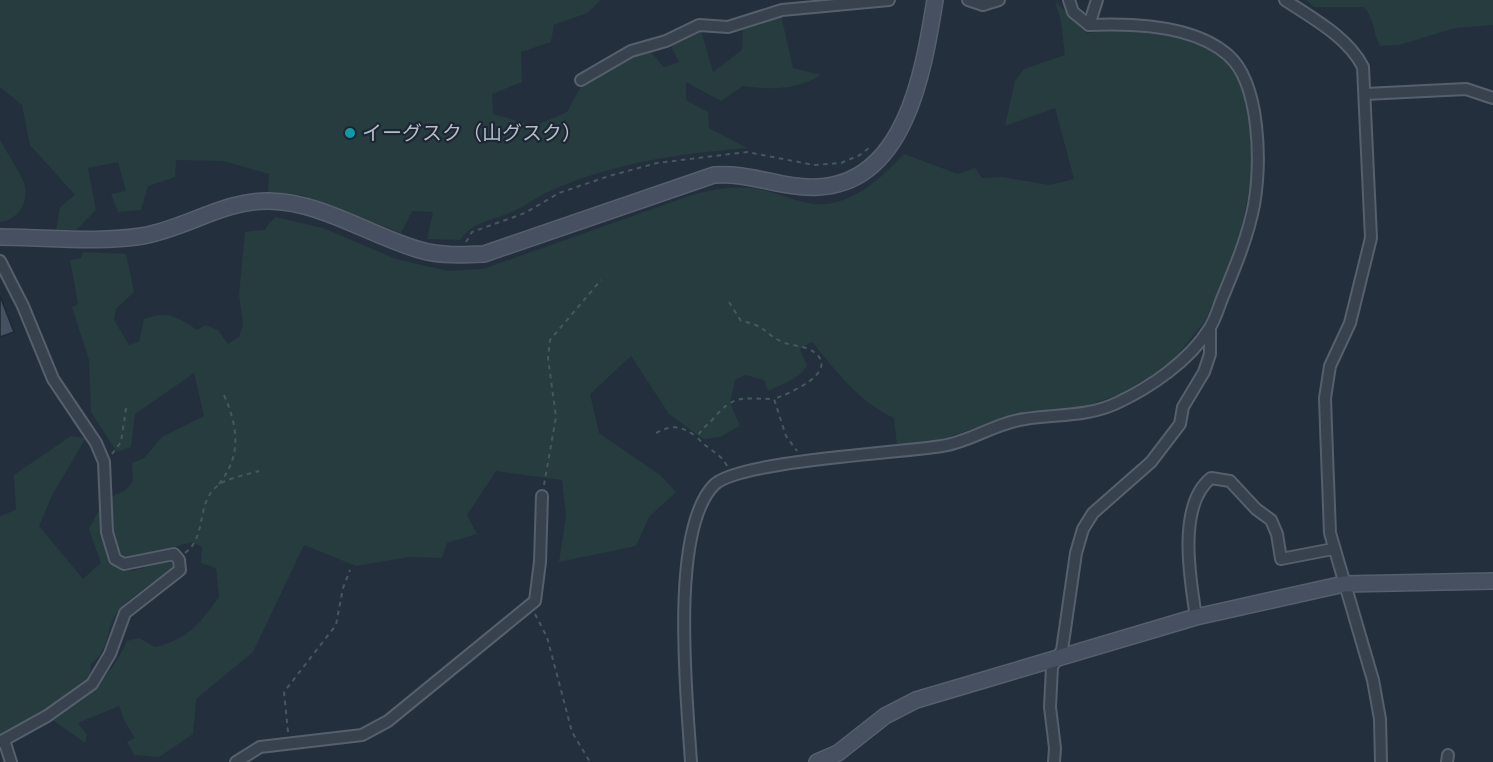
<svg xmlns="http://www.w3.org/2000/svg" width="1493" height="762" viewBox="0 0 1493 762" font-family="'Exo 2','Noto Sans JP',sans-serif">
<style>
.green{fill:#263c3f}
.building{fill:#455162;stroke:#1f2835;stroke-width:1.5}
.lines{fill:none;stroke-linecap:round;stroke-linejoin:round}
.street-casing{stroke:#565f6c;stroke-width:14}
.secondary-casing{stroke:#565f6c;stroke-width:18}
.path{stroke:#44595c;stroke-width:2;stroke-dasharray:4.5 4.5;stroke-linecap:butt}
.street{stroke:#38414e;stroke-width:10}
.secondary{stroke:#465061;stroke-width:15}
.culture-dot{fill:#0f9aa8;stroke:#1d2633;stroke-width:2}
.labels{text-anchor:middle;stroke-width:4.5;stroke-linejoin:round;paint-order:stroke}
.poi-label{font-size:20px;fill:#b4bcc9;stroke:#1d2633;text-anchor:start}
</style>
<rect width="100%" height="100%" fill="#242f3e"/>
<g class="green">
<path d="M0,0H601L587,13L554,25L551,42L521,52L522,82L492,94L493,114L535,126L567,112L582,84L632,55L649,50L664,67L679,62L670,44L701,30L713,72L742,50L743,27L781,15L793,68L821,75C796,90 772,90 743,86L721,101L686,82V100L708,112L709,128L747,148C679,154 609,163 546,193C535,198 526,206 514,211C493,221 474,220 460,240L427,239L433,212L412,211L401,233L301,195L268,192L269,174L223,161L176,160L175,177L148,186L141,210L118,212L111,194L126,191L118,162L88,168L96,210L76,230L56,231L60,207L75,195L30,145L22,105L0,87Z"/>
<path d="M1306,0H1493V25L1455,28L1399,45L1380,46C1373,33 1374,18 1364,7H1314Z"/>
<path d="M1055,1L1087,33L1121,30L1169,36L1199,44L1220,53L1242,86L1248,110L1253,170L1238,246L1205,321L1171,363L1121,394L1082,407L1014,414L935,442L897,445L894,418C858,401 837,372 812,342L800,349L807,366C798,380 782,384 768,391L764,380L745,375L735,380L730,403L740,426L720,437L703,439L669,414L631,356L590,394L599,433L660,475L676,492L649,517L636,546L559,562L566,516L562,480L496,471L467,515L477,534L447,543L442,558L409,557L356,566L304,545L253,652L196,699L193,734L159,757L134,755L127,742L135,738L124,720L119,706L78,723L87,735L85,743L53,720C85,694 110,680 127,641L139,638L155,647C189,639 199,624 219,597L216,568L201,563L202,547L192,542L125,560L116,553L111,497L126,490L133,481L132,463L144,458L162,437L204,416L194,373L135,414L131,447L117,452L91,412L89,360L72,307L78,304L70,260L81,258L83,252L126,254L134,292L116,309L114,320L129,345L139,342L144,319C167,310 178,317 197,330L206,325L218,330L228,344L239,337L243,324L239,294L245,232L264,230L275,217L323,228L396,259L448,271L483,269L692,195C712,190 730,186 751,188C772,190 792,201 814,204C851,207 880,179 904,154L958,174L975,168L982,178L1002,177L1049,185L1074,179L1055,108L1005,126L1015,81L1024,69L1065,55L1061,21Z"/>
<path d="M0,140C6,152 24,177 25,187C28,205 17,220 0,222Z"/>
<path d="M71,436L86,438L52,495L39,526L83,579L101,563L89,529L99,510L107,556L115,567L132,571L171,560L173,568C159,579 128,598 118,611C105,627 112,648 91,664L90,677L47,708L0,735V516L16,510L14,475Z"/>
</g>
<path class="building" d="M0,296L14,332L0,337Z"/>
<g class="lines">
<defs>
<g id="street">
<path d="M968,0L983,5L999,0"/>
<path d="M1285,0C1312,18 1348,37 1363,67L1371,238L1350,323L1330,366L1325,398L1326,427L1330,533L1373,680L1380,719L1381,762"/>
<path d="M1089,25L1097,0"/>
<path d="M581,80L631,51L666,41L699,25L728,27L782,10L889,0"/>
<path d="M1365,94L1466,89L1493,98"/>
<path d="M0,261L23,306L53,379L96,443L104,462L107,532L115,559L124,564L174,554L179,560L180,570L125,613L110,654L92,684L47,716L0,742"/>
<path d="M1196,617C1190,579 1177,505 1211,478L1230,481L1256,509L1271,520L1277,534L1281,559L1333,549"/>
<path d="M4,740L11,762"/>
<path d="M236,762L260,747L362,735L388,721L530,605L535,601L540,562L542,496"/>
<path d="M691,762C687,699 669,531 714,485C737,461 899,453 942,446C970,442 995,423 1025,419C1057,414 1087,417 1117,403C1151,387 1189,361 1209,329C1216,319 1219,305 1224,294C1236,265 1248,236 1254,205C1261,164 1261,84 1228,55C1194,25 1132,23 1089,25L1073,12L1069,0"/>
<path d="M1054,762L1055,748L1050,707L1052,667L1062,650L1076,553L1083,529L1093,513L1151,462L1180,424L1183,407L1204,372L1210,354V328"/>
<path d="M1447,762L1448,755"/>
</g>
<g id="secondary">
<path d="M0,237C44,237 99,243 142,236C185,229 224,200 269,201C323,202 370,236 420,250C441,256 463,255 484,254L714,175C750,172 782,189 818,187C907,183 924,67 935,0"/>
<path d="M817,762L838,753L885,716L916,700L1196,617L1344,584L1493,581"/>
</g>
</defs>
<use href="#street" class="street-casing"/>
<use href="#secondary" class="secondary-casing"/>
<g class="path">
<path d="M466,242L472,232L525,213L559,193L609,176L657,163L747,152L814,165L841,163L860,155L870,147"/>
<path d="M729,302L741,321C767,326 762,332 782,342C792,346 806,346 814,352C841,372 788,394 774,399"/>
<path d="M656,433C673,424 681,426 697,437"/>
<path d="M112,454L121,442L126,408"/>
<path d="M727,466C721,453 706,449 697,437C702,428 707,426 713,419C735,393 742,399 774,399L786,436L797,451"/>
<path d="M219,484C242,455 238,427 224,395"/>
<path d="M544,485L556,417L548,358L550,340L601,280"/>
<path d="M185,553C207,537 196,505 216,487C226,478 246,475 259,471"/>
<path d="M535,614L547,637L572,732L590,762"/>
<path d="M288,732L284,692L336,625L343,588L350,570"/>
</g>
<use href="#street" class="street"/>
<use href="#secondary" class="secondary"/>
</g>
<circle class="culture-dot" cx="350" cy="133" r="6"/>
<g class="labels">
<g class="poi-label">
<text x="362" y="140">イーグスク（山グスク）</text>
</g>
</g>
</svg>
